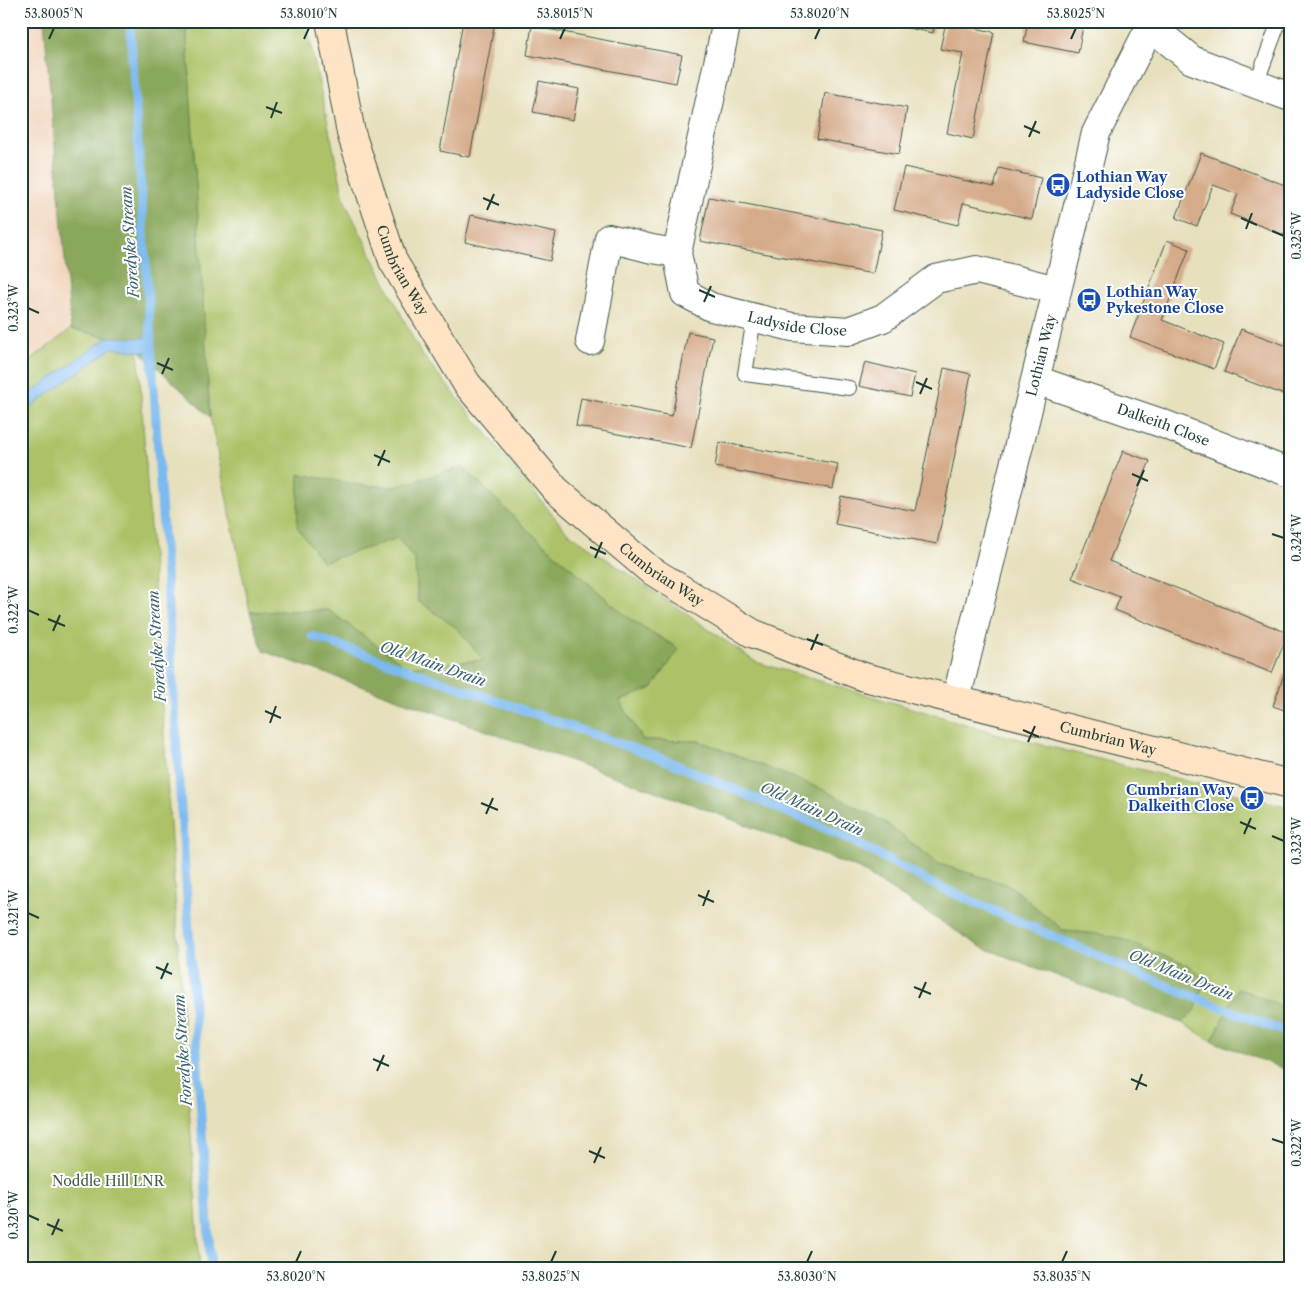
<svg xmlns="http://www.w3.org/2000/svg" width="1311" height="1290" viewBox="0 0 1311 1290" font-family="'Libre Caslon Text',serif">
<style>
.built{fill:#f1d5bd}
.green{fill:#adc267;stroke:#66804e}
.forest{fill:#8aa85c;stroke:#547248}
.water{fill:#7cb9ef;stroke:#4e7b92}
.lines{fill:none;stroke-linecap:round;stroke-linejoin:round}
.stream{stroke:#7cb9ef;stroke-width:9}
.building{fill:#d5ab89}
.lane-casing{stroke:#3d5549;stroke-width:16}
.street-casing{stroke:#3d5549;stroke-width:30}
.secondary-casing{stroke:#3d5549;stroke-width:30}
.lane{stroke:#fff;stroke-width:14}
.street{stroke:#fff;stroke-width:28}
.secondary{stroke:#fee4c5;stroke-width:28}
.ticks{fill:none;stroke:#1f3d34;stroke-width:2}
.labels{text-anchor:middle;stroke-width:4;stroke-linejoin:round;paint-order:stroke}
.transit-label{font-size:14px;font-weight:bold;fill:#164399;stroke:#fff;text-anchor:start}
.street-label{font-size:14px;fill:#1f3d34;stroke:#fff}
.park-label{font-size:14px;fill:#425e41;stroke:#fff}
.water-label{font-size:15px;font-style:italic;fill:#3b626c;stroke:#fff}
.neatline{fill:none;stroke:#1f3d34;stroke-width:2}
.ticks-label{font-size:12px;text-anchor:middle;fill:#1f3d34}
</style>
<rect width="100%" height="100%" fill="#fff"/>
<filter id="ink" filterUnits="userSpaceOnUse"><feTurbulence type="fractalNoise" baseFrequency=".02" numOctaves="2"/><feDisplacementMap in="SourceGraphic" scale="10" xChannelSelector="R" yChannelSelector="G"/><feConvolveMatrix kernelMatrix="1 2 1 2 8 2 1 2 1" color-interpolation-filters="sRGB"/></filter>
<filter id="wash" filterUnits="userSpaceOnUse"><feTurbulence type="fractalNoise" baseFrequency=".0096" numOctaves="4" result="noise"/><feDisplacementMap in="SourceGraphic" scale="20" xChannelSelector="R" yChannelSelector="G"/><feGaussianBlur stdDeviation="1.12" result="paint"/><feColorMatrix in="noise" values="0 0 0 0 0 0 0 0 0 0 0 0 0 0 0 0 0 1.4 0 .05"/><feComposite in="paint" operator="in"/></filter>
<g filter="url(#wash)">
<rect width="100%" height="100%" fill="#e7e0bd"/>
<path class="built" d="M21,21H44L71,329L21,367Z"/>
<g class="green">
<path d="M186,21H307L308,32L345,202L420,352L566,531L756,662L999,734L1290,807V1010L1238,989L1212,1041L1182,1023L1196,1009L1119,938L1100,934L1064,931L1009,885L939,864L883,821L700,741L643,740L620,701L652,688L679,649L627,617L521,524L463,467L395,487L360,485L323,562L397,538L415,560L418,601L457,628L484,660L407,667L328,610L250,612L210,417Z"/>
<path d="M71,329L108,337L138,349L200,1269H21V367Z"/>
</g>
<g class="forest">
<path d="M44,21H186L210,417L138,349L108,337L71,329Z"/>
<path d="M463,467L521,524L627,617L679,649L652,688L620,701L643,740L700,741L824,790L883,821L939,864L1009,885L1064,931L1100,934L1119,938L1192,967L1204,980L1196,1009L1182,1023L981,947L859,869L697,806L263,651L250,612L328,610L407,667L484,660L457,628L418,601L415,560L398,538L323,562L297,527L299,474L360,485L394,487Z"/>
<path d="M1238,988L1290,1010V1071L1212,1041Z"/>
</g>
<path class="water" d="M108,337L150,338L152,353L112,348L21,414V400Z"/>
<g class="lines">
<g class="stream">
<path d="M130,21L211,1269"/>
<path d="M312,636L663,759L843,836L937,886L1174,989L1290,1034"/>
</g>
</g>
<g id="blocks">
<g class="building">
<path d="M463,21H495L470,157L440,151Z"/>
<path d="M873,21H935L933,33Z"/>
<path d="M1028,21H1059L1083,26L1078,53L1024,42Z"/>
<path d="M946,22L994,32L973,139L947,133L963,53L940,49Z"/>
<path d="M532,26L682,55L676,83L527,55Z"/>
<path d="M539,81L579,89L573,120L533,112Z"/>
<path d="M825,93L907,108L899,154L817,139Z"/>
<path d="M1201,153L1290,187V237L1230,214L1238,194L1213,185L1197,226L1176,218Z"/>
<path d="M904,167L994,187L999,168L1041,178L1032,219L963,203L958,225L894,210Z"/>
<path d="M709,197L882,230L873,274L700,241Z"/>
<path d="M471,215L556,233L550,261L465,242Z"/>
<path d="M1167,240L1189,249L1162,320L1224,344L1214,369L1130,337Z"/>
<path d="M1241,329L1290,347V397L1224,372Z"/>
<path d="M688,332L713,337L691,448L576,426L581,398L672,416Z"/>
<path d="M865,362L915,374L910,397L859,386Z"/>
<path d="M944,368L971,374L937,544L835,524L841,496L915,511Z"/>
<path d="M719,442L838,464L833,489L715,467Z"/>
<path d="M1123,451L1150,461L1109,561L1288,633L1272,673L1115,610L1120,597L1072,578Z"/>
<path d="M1286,669L1290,670V712L1273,706Z"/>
</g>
</g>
</g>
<g filter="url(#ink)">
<use href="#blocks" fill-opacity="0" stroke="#3d5549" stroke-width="1"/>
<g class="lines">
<defs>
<g id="lane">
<path d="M1256,84L1277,27"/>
<path d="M754,318L745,374L849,388"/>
</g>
<g id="street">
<path id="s1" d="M727,21L677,253L685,293L711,307L792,327L848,331L883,318L936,279L977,270L1057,290"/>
<path d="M1150,26L1192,60L1290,97"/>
<path d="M590,341L609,238L652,249L677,253"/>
<path id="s2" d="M1036,380L1161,423L1290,473"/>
<path id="s3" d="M956,700L1096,133L1153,21"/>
</g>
<g id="secondary">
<path id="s4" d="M330,21L351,133L393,261L467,384L556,490L649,569L752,633L864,677L1290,784"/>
</g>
</defs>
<use href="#lane" class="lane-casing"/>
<use href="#street" class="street-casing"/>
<use href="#secondary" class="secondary-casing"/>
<use href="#lane" class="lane"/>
<use href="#street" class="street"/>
<use href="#secondary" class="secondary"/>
</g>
</g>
<path class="ticks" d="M49,39L54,28M304,39L309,28M560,39L565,28M815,39L820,28M1071,39L1076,28M266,107L282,113M271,118L277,102M1024,126L1040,133M1029,137L1036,121M483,198L499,205M487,210L494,194M1241,218L1257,225M1246,229L1252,213M1272,231L1284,236M699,290L715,297M704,302L711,286M28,308L39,313M157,363L173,370M162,374L169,358M916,382L932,389M920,394L927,378M374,455L390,462M378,466L385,450M1132,474L1148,481M1137,486L1144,470M1272,534L1284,538M590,547L606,554M595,558L602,542M28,610L39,615M48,619L65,626M53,631L60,615M807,639L823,645M811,650L818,634M265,711L281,718M270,723L276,706M1023,730L1039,737M1028,742L1035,726M481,803L498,810M486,814L493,798M1240,822L1256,829M1244,834L1251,818M1272,836L1284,841M698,895L714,902M703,906L709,890M28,913L39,918M156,967L172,974M161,979L168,963M914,987L931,994M919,998L926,982M373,1059L389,1066M377,1071L384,1055M1131,1079L1147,1086M1136,1090L1142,1074M1272,1139L1284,1143M589,1151L605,1158M594,1163L601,1147M28,1215L39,1220M47,1224L63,1231M52,1235L59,1219M296,1262L301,1251M551,1262L556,1251M807,1262L812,1251M1062,1262L1067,1251"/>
<defs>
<symbol id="bus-disc" viewBox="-11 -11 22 22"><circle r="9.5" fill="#1a4fb4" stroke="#fff"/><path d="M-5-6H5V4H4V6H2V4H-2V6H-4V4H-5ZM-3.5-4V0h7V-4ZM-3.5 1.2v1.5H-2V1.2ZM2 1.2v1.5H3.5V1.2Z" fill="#fff"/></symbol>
</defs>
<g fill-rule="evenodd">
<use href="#bus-disc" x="1044" y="171" width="28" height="28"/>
<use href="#bus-disc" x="1075" y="286" width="28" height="28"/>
<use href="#bus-disc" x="1238" y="784" width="28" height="28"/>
</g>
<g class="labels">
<g class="transit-label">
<text x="1076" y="182">Lothian Way<tspan x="1076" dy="16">Ladyside Close</tspan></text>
<text x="1106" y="297">Lothian Way<tspan x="1106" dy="16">Pykestone Close</tspan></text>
<text x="1234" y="795" text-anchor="end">Cumbrian Way<tspan x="1234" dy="16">Dalkeith Close</tspan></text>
</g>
<g class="street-label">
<text dy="5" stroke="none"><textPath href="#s4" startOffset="261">Cumbrian Way</textPath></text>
<text dy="5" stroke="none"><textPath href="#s1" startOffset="396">Ladyside Close</textPath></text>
<text dy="5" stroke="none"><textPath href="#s3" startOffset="355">Lothian Way</textPath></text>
<text dy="5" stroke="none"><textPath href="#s2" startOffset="135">Dalkeith Close</textPath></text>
<text dy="5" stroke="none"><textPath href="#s4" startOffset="666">Cumbrian Way</textPath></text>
<text dy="5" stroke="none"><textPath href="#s4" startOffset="1146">Cumbrian Way</textPath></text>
</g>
<g class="park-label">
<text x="108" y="1186">Noddle Hill LNR</text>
</g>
<g class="water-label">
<text transform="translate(130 242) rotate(-94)" y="5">Foredyke Stream</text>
<text transform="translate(157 646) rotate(-94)" y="5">Foredyke Stream</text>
<text transform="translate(433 664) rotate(19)" y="5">Old Main Drain</text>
<text transform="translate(812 809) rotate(24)" y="5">Old Main Drain</text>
<text transform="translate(1181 975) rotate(22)" y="5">Old Main Drain</text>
<text transform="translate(183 1050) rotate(-94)" y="5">Foredyke Stream</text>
</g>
</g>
<rect width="1311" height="1290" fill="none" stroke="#fff" stroke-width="55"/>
<rect x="28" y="28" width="1256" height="1234" class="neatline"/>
<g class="ticks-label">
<text x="54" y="18">53.8005°N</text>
<text x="309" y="18">53.8010°N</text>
<text x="565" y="18">53.8015°N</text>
<text x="820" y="18">53.8020°N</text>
<text x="1076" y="18">53.8025°N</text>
<text transform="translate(1297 236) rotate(-90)" y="4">0.325°W</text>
<text transform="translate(14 308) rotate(-90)" y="4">0.323°W</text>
<text transform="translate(1297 538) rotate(-90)" y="4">0.324°W</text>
<text transform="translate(14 610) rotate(-90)" y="4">0.322°W</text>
<text transform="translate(1297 841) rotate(-90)" y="4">0.323°W</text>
<text transform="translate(14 913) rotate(-90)" y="4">0.321°W</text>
<text transform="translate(1297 1143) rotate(-90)" y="4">0.322°W</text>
<text transform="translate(14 1215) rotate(-90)" y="4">0.320°W</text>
<text x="296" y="1281">53.8020°N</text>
<text x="551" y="1281">53.8025°N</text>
<text x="807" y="1281">53.8030°N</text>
<text x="1062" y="1281">53.8035°N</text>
</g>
</svg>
